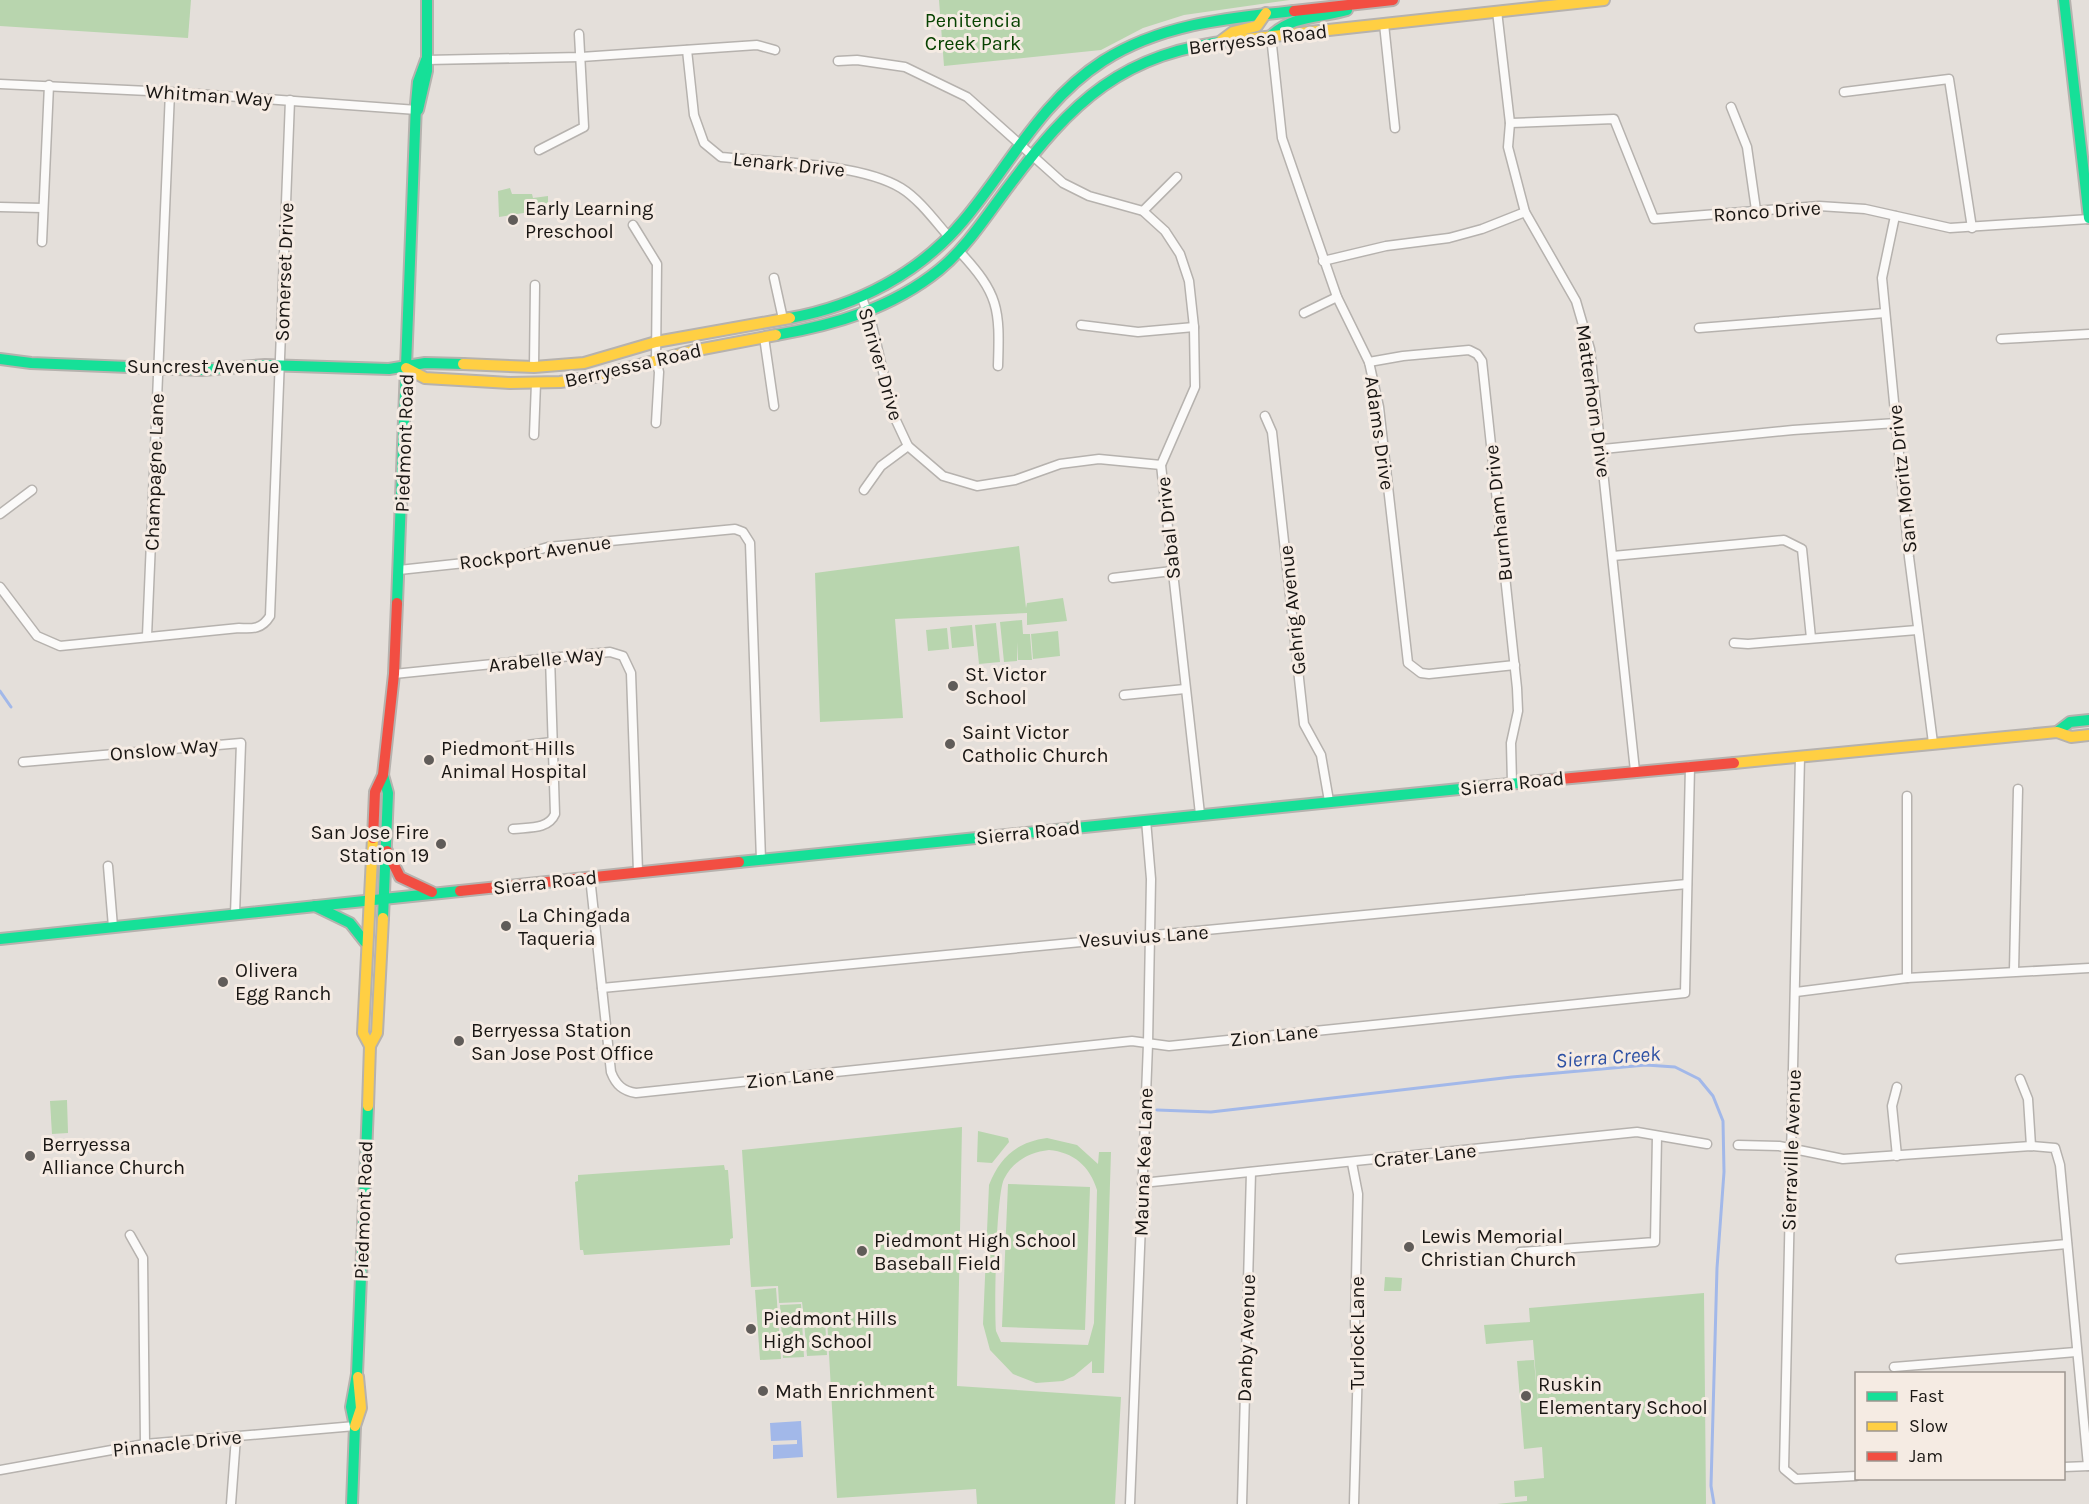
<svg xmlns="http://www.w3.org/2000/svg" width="2089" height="1504" viewBox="0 0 2089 1504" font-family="Karla,sans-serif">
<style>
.green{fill:#b8d5ae;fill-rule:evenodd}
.water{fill:#a2b8e9}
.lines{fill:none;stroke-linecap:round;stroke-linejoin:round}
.stream{stroke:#a2b8e9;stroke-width:3}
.street-casing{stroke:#b6b2ae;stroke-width:11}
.fast-casing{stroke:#b6b2ae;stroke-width:14}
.slow-casing{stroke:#b6b2ae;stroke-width:14}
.jam-casing{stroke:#b6b2ae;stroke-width:14}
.street{stroke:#fbfaf9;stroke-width:8}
.fast{stroke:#16e098;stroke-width:10}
.slow{stroke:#ffcf43;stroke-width:10}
.jam{stroke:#f24e42;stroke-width:10}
.poi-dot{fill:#605c59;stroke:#f5ebe3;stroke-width:2}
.labels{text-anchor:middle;stroke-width:6;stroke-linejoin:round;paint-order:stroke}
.park-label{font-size:20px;fill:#074200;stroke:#f5ebe3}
.street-label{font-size:20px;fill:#191613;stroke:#f5ebe3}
.poi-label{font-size:20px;fill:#191613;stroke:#f5ebe3;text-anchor:start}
.water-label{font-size:21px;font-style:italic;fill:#2e51a4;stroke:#f5ebe3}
</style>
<rect width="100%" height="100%" fill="#e4dfda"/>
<g class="green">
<path d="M0,0H191L188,38L0,26Z"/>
<path d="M939,0H1290L1184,15L1143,28L1101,50L944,66Z"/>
<path d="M510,188L512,194H532L533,198L548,196V209L499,217L498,191Z"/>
<path d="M1019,546L1026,608L1027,603L1063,598L1067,621L1027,625V613L895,619L903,718L820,722L815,573Z"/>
<path d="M1022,620L1023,634H1030L1032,660H1018L1017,642V661L1004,662L1000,622Z"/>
<path d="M996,623L1000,662L979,664L975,625Z"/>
<path d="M972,625L974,646L952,648L950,627Z"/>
<path d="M947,628L949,649L928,651L926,630Z"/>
<path d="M1058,631L1060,656L1033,659L1031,634Z"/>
<path d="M67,1100L68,1133L52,1134L50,1101Z"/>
<path d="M962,1127L957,1386L1121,1397L1115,1504H977L976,1489L837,1498L827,1318L804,1319L802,1302L779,1303L778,1286L751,1287L742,1150Z"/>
<path d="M978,1131L1008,1138L1009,1142L992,1163L977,1162Z"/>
<path d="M1047,1138L1077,1145L1098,1164L1099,1152H1111L1104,1373H1092V1361L1074,1376L1063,1381L1036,1383L1013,1374L990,1350L983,1324L989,1185C1000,1157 1017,1142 1047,1138ZM1049,1150C1073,1152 1090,1166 1097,1190L1094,1323L1088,1345L1001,1342L996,1331C994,1308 996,1196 1004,1179C1013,1161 1030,1152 1049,1150Z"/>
<path d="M724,1165L725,1170H728L733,1238L730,1239V1245L584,1255L583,1250H580L575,1182L578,1181V1175Z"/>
<path d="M1008,1184L1090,1187L1085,1330L1002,1327Z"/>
<path d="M1385,1277L1402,1278L1401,1291H1384Z"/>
<path d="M776,1288L781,1359L760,1360L755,1290Z"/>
<path d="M1704,1293L1706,1504H1497L1527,1501V1496L1515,1497L1514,1481L1544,1478L1542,1447L1524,1449L1517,1361L1534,1360L1539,1417L1533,1340L1486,1344L1484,1325L1530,1322L1529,1308Z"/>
<path d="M801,1304L804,1357L783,1358L780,1305Z"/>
<path d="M825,1320L827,1355L807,1356L804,1322Z"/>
</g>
<path class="water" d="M801,1421L803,1457L773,1459V1445L797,1444V1440L771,1441L770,1423Z"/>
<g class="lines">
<g class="stream">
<path d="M0,691L11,707"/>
<path d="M1157,1110L1211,1112L1512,1077L1646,1065L1675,1067L1699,1079L1713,1096L1723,1121L1724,1172L1717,1268L1711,1486L1714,1504"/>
</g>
<defs>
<g id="street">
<path d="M1497,11L1510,123L1508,147L1525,212L1576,301L1590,349L1635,771"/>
<path d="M1384,24L1395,128"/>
<path d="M1271,36L1282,138L1337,297L1369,362L1379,407L1408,663L1421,673L1429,674L1515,665"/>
<path d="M687,50L694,115L704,143L721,157C770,162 860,163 901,188C919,199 935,221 949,237"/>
<path d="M426,60L581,57L757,45L775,50"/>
<path d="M838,61L857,60L905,67L967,97L1063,183L1089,196L1143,211L1165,231L1180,254L1189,281L1194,327L1195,387L1161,465L1200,814"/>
<path d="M0,84L170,92L417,110"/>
<path d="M1844,92L1949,79L1972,228"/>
<path d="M1731,107L1747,147L1756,210"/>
<path d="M1510,123L1614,119L1654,219L1819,206L1865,209L1950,228L2089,219"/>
<path d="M539,150L584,127L579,34"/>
<path d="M0,207L43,208"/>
<path d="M1143,211L1177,177"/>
<path d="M1895,216L1882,278L1909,557L1933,743"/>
<path d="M633,225L657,264L656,360L659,372L656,423"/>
<path d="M42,242L49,85"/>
<path d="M959,251C999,294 1000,308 998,366"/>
<path d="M1323,261L1386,246L1449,238L1482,229L1525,212"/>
<path d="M774,278L783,319"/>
<path d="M862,298L872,325L893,414L908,446L943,476L977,486L1015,480L1060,464L1099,459L1161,465"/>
<path d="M1304,313L1337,297"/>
<path d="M1081,325L1138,332L1194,327"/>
<path d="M1699,328L1885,313"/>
<path d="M764,337L774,406"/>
<path d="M2001,339L2089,334"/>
<path d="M1369,362L1403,356L1469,350L1477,354L1482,361L1517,688L1518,711L1511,743L1512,783"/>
<path d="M534,367L535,285"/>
<path d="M1265,416L1272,432L1304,724L1321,755L1329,801"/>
<path d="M534,435L536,383"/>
<path d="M1603,449L1793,430L1896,423"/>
<path d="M864,490L881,466L908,446"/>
<path d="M0,514L32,490"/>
<path d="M1613,556L1784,540L1802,549L1811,638"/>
<path d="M399,570L511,558L548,547L735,529L743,532L750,543L761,860"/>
<path d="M1113,578L1172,571"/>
<path d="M0,587L37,636L60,646L239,628C253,629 262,629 270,616L290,100"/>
<path d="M147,636L170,92"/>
<path d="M1734,643L1748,644L1917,630"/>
<path d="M394,674L610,652L623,656L631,673L638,872"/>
<path d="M1124,695L1185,689"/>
<path d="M518,746L552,742"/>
<path d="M1800,756L1784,1469L1796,1479L1856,1476"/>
<path d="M23,762L241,743L235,914"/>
<path d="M513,829C528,827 548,830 555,814L550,657"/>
<path d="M108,866L113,927"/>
<path d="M590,877L611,1072C616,1085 623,1091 636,1093L1132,1041L1169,1046L1685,993L1690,766"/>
<path d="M2014,971L2018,789"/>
<path d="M1907,978V796"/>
<path d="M602,988L1687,884"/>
<path d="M1796,992L1907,978L2089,968"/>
<path d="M2020,1079L2028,1099L2031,1146"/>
<path d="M1738,1145L1779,1146L1843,1159L2031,1146L2055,1148L2060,1165L2088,1466"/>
<path d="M1897,1156L1892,1106L1897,1087"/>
<path d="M1352,1163L1358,1194L1355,1324L1358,1363L1354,1504"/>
<path d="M1142,1183L1637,1132L1707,1144"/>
<path d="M130,1235L143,1258L145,1444"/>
<path d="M1520,1252L1655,1242L1657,1136"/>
<path d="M1900,1259L2067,1244"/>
<path d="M1894,1367L2076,1352"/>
<path d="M2064,1467L2089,1466"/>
<path d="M0,1470L145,1444L355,1426"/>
<path d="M231,1504L236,1437"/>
<path d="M1130,1504L1148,1044L1151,879L1146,820"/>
<path d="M1242,1504L1251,1172"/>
</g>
<g id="fast">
<path d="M2064,0L2089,218"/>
<path d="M1271,36C1292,15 1320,18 1347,10"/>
<path d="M418,110L427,71V0"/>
<path d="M790,318C857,306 920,273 964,220C1010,165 1041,101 1103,61C1161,24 1228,18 1294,11"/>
<path d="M776,335C835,325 892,308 939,270C966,248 985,218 1006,190C1072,101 1122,52 1237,40"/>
<path d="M0,359L31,363L202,370L265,365L389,369L425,363L463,364"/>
<path d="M397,603L416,104L418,82L426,60"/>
<path d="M2057,732L2070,722L2089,720"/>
<path d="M739,862L1528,782"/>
<path d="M315,906L350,923L365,942"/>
<path d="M383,918L388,793L383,775"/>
<path d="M0,939L460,891"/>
<path d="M352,1504L355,1426L351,1407L357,1374L368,1106"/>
</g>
<g id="slow">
<path d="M1237,40L1604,0"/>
<path d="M1221,41L1233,32L1257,26L1266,13"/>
<path d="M463,364L534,367L584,363L656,342L790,318"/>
<path d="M406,368L425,378L510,383L560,382L594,377L692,351L776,335"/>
<path d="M1734,763L2057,732L2071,737L2089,735"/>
<path d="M370,1046L363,1033L373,838"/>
<path d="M368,1106L370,1046L377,1033L383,918"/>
<path d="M355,1426L361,1408L358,1377"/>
</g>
<g id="jam">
<path d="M1294,11L1393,0"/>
<path d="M1528,782L1734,763"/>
<path d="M373,838L375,792L383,775L394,674L397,603"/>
<path d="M387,851L400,877L432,892"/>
<path d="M460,891L739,862"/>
</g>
</defs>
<use href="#street" class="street-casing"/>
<use href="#fast" class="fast-casing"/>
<use href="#slow" class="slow-casing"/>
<use href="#jam" class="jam-casing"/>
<use href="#street" class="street"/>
<use href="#fast" class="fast"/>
<use href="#slow" class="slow"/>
<use href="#jam" class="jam"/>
</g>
<g class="poi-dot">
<circle cx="513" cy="220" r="6"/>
<circle cx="953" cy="686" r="6"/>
<circle cx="950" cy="744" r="6"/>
<circle cx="429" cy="760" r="6"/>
<circle cx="441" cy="844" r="6"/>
<circle cx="506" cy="926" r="6"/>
<circle cx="223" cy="982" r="6"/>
<circle cx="459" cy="1041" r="6"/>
<circle cx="30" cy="1156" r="6"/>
<circle cx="1409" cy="1247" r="6"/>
<circle cx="862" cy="1251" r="6"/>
<circle cx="751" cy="1329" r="6"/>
<circle cx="763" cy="1391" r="6"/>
<circle cx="1526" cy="1396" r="6"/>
</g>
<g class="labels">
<g class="park-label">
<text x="973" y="27">Penitencia<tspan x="973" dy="23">Creek Park</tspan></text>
</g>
<g class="street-label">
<text transform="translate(1258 39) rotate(-7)" y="7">Berryessa Road</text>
<text transform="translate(209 95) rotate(4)" y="7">Whitman Way</text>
<text transform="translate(789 164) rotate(6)" y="7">Lenark Drive</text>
<text transform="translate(1767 211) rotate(-4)" y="7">Ronco Drive</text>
<text transform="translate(284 272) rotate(-88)" y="7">Somerset Drive</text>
<text transform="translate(881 364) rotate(74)" y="7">Shriver Drive</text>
<text transform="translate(633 365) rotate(-13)" y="7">Berryessa Road</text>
<text x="203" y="373">Suncrest Avenue</text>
<text transform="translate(1594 401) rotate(82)" y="7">Matterhorn Drive</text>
<text transform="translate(1380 433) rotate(82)" y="7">Adams Drive</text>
<text transform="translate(404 443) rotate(-88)" y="7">Piedmont Road</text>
<text transform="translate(154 472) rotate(-88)" y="7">Champagne Lane</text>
<text transform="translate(1902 479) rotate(-96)" y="7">San Moritz Drive</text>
<text transform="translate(1498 513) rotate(-96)" y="7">Burnham Drive</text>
<text transform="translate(1168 528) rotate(-96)" y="7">Sabal Drive</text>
<text transform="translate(535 552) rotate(-8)" y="7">Rockport Avenue</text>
<text transform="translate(1292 610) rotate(-96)" y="7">Gehrig Avenue</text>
<text transform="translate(546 659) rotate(-6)" y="7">Arabelle Way</text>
<text transform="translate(164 749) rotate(-5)" y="7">Onslow Way</text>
<text transform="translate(1512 783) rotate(-6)" y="7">Sierra Road</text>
<text transform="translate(1028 832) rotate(-6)" y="7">Sierra Road</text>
<text transform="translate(545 882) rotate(-6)" y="7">Sierra Road</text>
<text transform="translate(1144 936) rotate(-4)" y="7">Vesuvius Lane</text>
<text transform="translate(1274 1035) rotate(-6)" y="7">Zion Lane</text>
<text transform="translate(790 1077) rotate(-6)" y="7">Zion Lane</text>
<text transform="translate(1791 1150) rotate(-88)" y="7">Sierraville Avenue</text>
<text transform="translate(1425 1155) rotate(-6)" y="7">Crater Lane</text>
<text transform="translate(1143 1162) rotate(-88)" y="7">Mauna Kea Lane</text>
<text transform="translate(363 1210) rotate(-88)" y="7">Piedmont Road</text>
<text transform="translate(1357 1333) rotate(-90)" y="7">Turlock Lane</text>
<text transform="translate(1246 1338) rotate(-88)" y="7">Danby Avenue</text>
<text transform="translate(177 1443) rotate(-6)" y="7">Pinnacle Drive</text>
</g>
<g class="poi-label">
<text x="525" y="215">Early Learning<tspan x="525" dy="23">Preschool</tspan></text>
<text x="965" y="681">St. Victor<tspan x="965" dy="23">School</tspan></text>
<text x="962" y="739">Saint Victor<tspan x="962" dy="23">Catholic Church</tspan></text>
<text x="441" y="755">Piedmont Hills<tspan x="441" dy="23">Animal Hospital</tspan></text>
<text x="429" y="839" text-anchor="end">San Jose Fire<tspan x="429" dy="23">Station 19</tspan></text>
<text x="518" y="922">La Chingada<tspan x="518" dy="23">Taqueria</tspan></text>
<text x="235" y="977">Olivera<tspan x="235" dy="23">Egg Ranch</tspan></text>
<text x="471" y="1037">Berryessa Station<tspan x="471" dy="23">San Jose Post Office</tspan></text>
<text x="42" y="1151">Berryessa<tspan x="42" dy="23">Alliance Church</tspan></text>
<text x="1421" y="1243">Lewis Memorial<tspan x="1421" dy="23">Christian Church</tspan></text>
<text x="874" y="1247">Piedmont High School<tspan x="874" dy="23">Baseball Field</tspan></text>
<text x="763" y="1325">Piedmont Hills<tspan x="763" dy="23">High School</tspan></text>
<text x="1538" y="1391">Ruskin<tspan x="1538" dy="23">Elementary School</tspan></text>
<text x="775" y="1398">Math Enrichment</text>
</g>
<g class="water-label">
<text transform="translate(1608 1057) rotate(-4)" y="7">Sierra Creek</text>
</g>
</g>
<rect x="1855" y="1372" width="210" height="108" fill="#f5ebe3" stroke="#9d9690" stroke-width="1.5"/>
<rect x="1867" y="1392" width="30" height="9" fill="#16e098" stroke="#9d9690" stroke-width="1.5"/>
<text x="1909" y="1402" font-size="18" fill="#191613">Fast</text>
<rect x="1867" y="1422" width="30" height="9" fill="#ffcf43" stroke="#9d9690" stroke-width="1.5"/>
<text x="1909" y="1432" font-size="18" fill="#191613">Slow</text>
<rect x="1867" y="1452" width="30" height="9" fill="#f24e42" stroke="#9d9690" stroke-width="1.5"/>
<text x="1909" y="1462" font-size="18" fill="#191613">Jam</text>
</svg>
